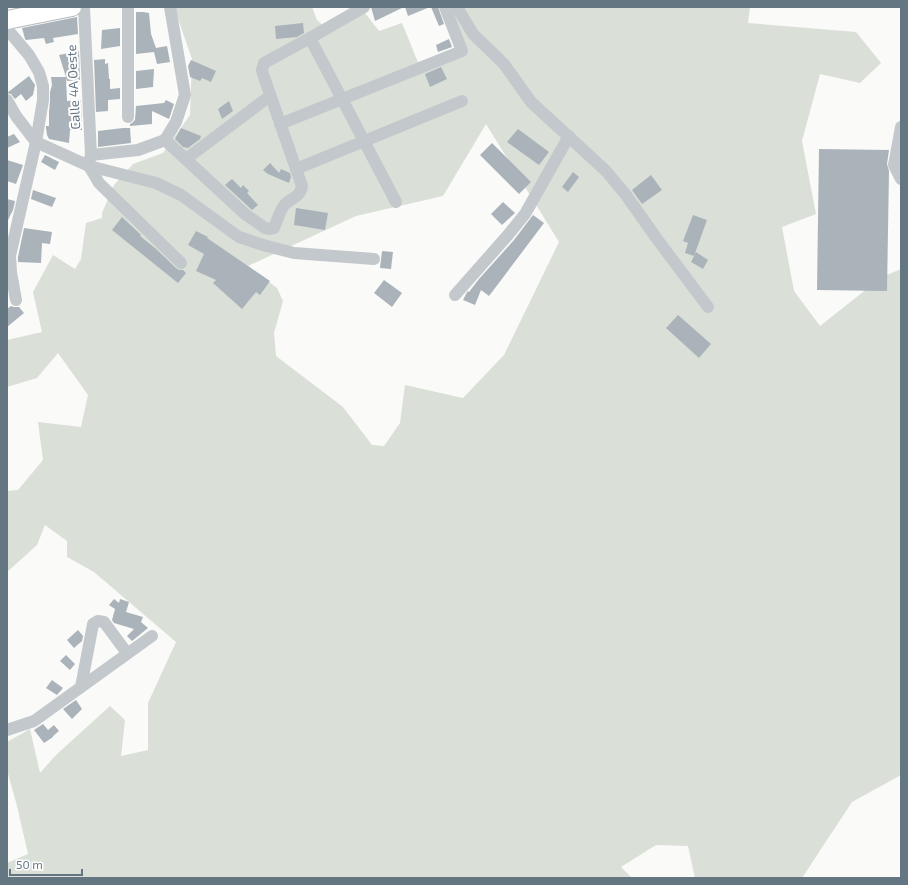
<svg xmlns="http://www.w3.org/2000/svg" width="908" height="885" viewBox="0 0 908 885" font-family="'Exo 2',sans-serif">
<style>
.green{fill:#dadfd7;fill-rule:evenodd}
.building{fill:#aab3b9}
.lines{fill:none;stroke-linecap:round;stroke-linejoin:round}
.highway-casing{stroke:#b4b9bd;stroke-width:20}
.minor{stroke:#c3c8cc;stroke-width:12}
.highway{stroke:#fff;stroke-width:18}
.labels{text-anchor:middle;stroke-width:4;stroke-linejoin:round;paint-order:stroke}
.street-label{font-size:13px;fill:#657683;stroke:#fff}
</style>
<rect width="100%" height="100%" fill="#fafaf8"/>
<path class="green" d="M174,7H312L317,20L326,28L362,9L379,31L402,23L419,65L457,51L440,7H750L748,23L856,32L881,63L860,83L820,74L802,141L816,214L782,227L794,291L820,326L882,277L901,269V775L852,802L802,878H695L688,846L656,845L621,867L632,878H7V863L28,854L17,806L7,770V742L30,729L40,773L56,755L110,706L125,720L121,756L148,750V703L176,642L94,572L67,557V541L45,525L37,545L7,572V491L18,490L43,460L38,422L81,427L88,395L58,353L37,378L7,387V340L42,332L33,292L53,255L75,269L81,259L86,223L102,218V213L114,185L133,164L163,153L190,115L192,59ZM486,124L559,242L504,355L463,398L405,385L400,423L384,446L372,445L343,407L276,356L274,333L283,301L277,288L248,266L356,216L443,196Z"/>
<g class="building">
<path d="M371,7H404L375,21Z"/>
<path d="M405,7H430L408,16Z"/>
<path d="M431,7H438L444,24L439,26Z"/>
<path d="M136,12H143L149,13L151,34L156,48L167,46L170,62L157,64L154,52L136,54Z"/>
<path d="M77,17L78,34L53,38L54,42L46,44L44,38L26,40L25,39L22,28Z"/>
<path d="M303,23L304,33L297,37L276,39L275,26Z"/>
<path d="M120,28V46L101,49L102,30Z"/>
<path d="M449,39L452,47L438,52L436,45Z"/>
<path d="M79,51L80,80L67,81L66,78L67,101L81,100L82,130H70L69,143L49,139L47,135L46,128V126H49V112L50,101V92L52,85L51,77H66L59,55Z"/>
<path d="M105,59V64L108,63L109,79H110V89L120,88V99L108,100V111L96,112L94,60Z"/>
<path d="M191,60L216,71L211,82L202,78L200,81L190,77L188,66Z"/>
<path d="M441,67L447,79L430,87L425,74Z"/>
<path d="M154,69L153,87L136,89V71Z"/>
<path d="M29,76L35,85L33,95L26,101L21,94L15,99L11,94L7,93Z"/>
<path d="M166,100L174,104L169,119L152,111V124L130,126V124L132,123L135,120L136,106L164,103Z"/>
<path d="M229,101L233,111L222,119L218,109Z"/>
<path d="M123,128H130L131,143L98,147V131Z"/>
<path d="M181,128L201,136L200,139L188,148L183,147L175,139Z"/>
<path d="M518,129L549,152L539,165L507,142Z"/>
<path d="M14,134L20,142L7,148V137Z"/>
<path d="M492,143L531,182L519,194L480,155Z"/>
<path d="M819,149L889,150L887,164L889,171L887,291L817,290Z"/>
<path d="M45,155L59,162L55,170L41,162Z"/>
<path d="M7,160L23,165L16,184L7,181Z"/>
<path d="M270,163L279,173L281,169L290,173L291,177L289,183L268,174L263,170Z"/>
<path d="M573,172L579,177L568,192L562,187Z"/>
<path d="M651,175L662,190L642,204L632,190Z"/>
<path d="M232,179L241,188L243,185L249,191L247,193L258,205L252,210L225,185Z"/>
<path d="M33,190L56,198L52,207L31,199Z"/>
<path d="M7,199L15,201L13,210L7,222Z"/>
<path d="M503,202L515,213L502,225L491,214Z"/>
<path d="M296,208L328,213L325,230L294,225Z"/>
<path d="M533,215L544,223L489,296L481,290L475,305L463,300L466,294L468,291L469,292L479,279L514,240Z"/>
<path d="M693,215L707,220L694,256L685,253L688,243L683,241Z"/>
<path d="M122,217L141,235L140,236L155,248L176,268L179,270H183L186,273L178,283L112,230Z"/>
<path d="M24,228L52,232L50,244L42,243L41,263L18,262V257Z"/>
<path d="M196,231L208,237L207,238L270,281L260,295L256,292L242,309L213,283L216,280L196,271L204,254L188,245Z"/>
<path d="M382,251L393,252L391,269L380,268Z"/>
<path d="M696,252L708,260L703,269L691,262Z"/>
<path d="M384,280L402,293L392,307L374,293Z"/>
<path d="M11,306L14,307H19L24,313L7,327V309Z"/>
<path d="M678,315L711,344L699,358L666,328Z"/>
<path d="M114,599L119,603L120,599L129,602L126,612L143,617L141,622L148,628L132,641L127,636L134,629L114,623L112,620L115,609L109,605Z"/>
<path d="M78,630L83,636L82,641L74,648L67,640Z"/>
<path d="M66,655L75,664L70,670L60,661Z"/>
<path d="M52,680L63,688L57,695L46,688Z"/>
<path d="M76,700L82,709L72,719L63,709Z"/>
<path d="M43,724L48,730L54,725L59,731L53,736V737L44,743L34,730Z"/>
</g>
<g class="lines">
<defs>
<path id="highway" d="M7,20L72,7"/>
</defs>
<use href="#highway" class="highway-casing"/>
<g class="minor">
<path d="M84,7L91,155L89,162"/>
<path d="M457,7L473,34L504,64L531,102L606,171L626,195L657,239L708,307"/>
<path d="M7,29L29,55L39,72L43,86V100L36,142L10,256L11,272L16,300"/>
<path d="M310,38L396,202"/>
<path d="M7,100L16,116L36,142L89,166L156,183L181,195L239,237L263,245L294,253L374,259"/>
<path d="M128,117V7"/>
<path d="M280,124L462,51L445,7"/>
<path d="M901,127L894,165L901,179"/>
<path d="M165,140L245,214L265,228L269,229L274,228C277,221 279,213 283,207C289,198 300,199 302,186L263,74L262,70L264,63L310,38L364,7"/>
<path d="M91,155L138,150L165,140L176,122L185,95L170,7"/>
<path d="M186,159L270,96"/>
<path d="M89,166L99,183L181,263"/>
<path d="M296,169L462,101"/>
<path d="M455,295L508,235L525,214L569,136"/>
<path d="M81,687L93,624L98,621L104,622L127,653"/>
<path d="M7,730L34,721L152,636"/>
</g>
<use href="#highway" class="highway"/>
</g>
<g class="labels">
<g class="street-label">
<text transform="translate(73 87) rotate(-93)" y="5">Calle 4A Oeste</text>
</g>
</g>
<rect width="908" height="885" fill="none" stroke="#657683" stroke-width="16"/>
<path d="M10 869v6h72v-6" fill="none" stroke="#657683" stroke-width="2"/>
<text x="16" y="869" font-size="12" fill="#657683" stroke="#ffffff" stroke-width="3" paint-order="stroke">50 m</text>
</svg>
